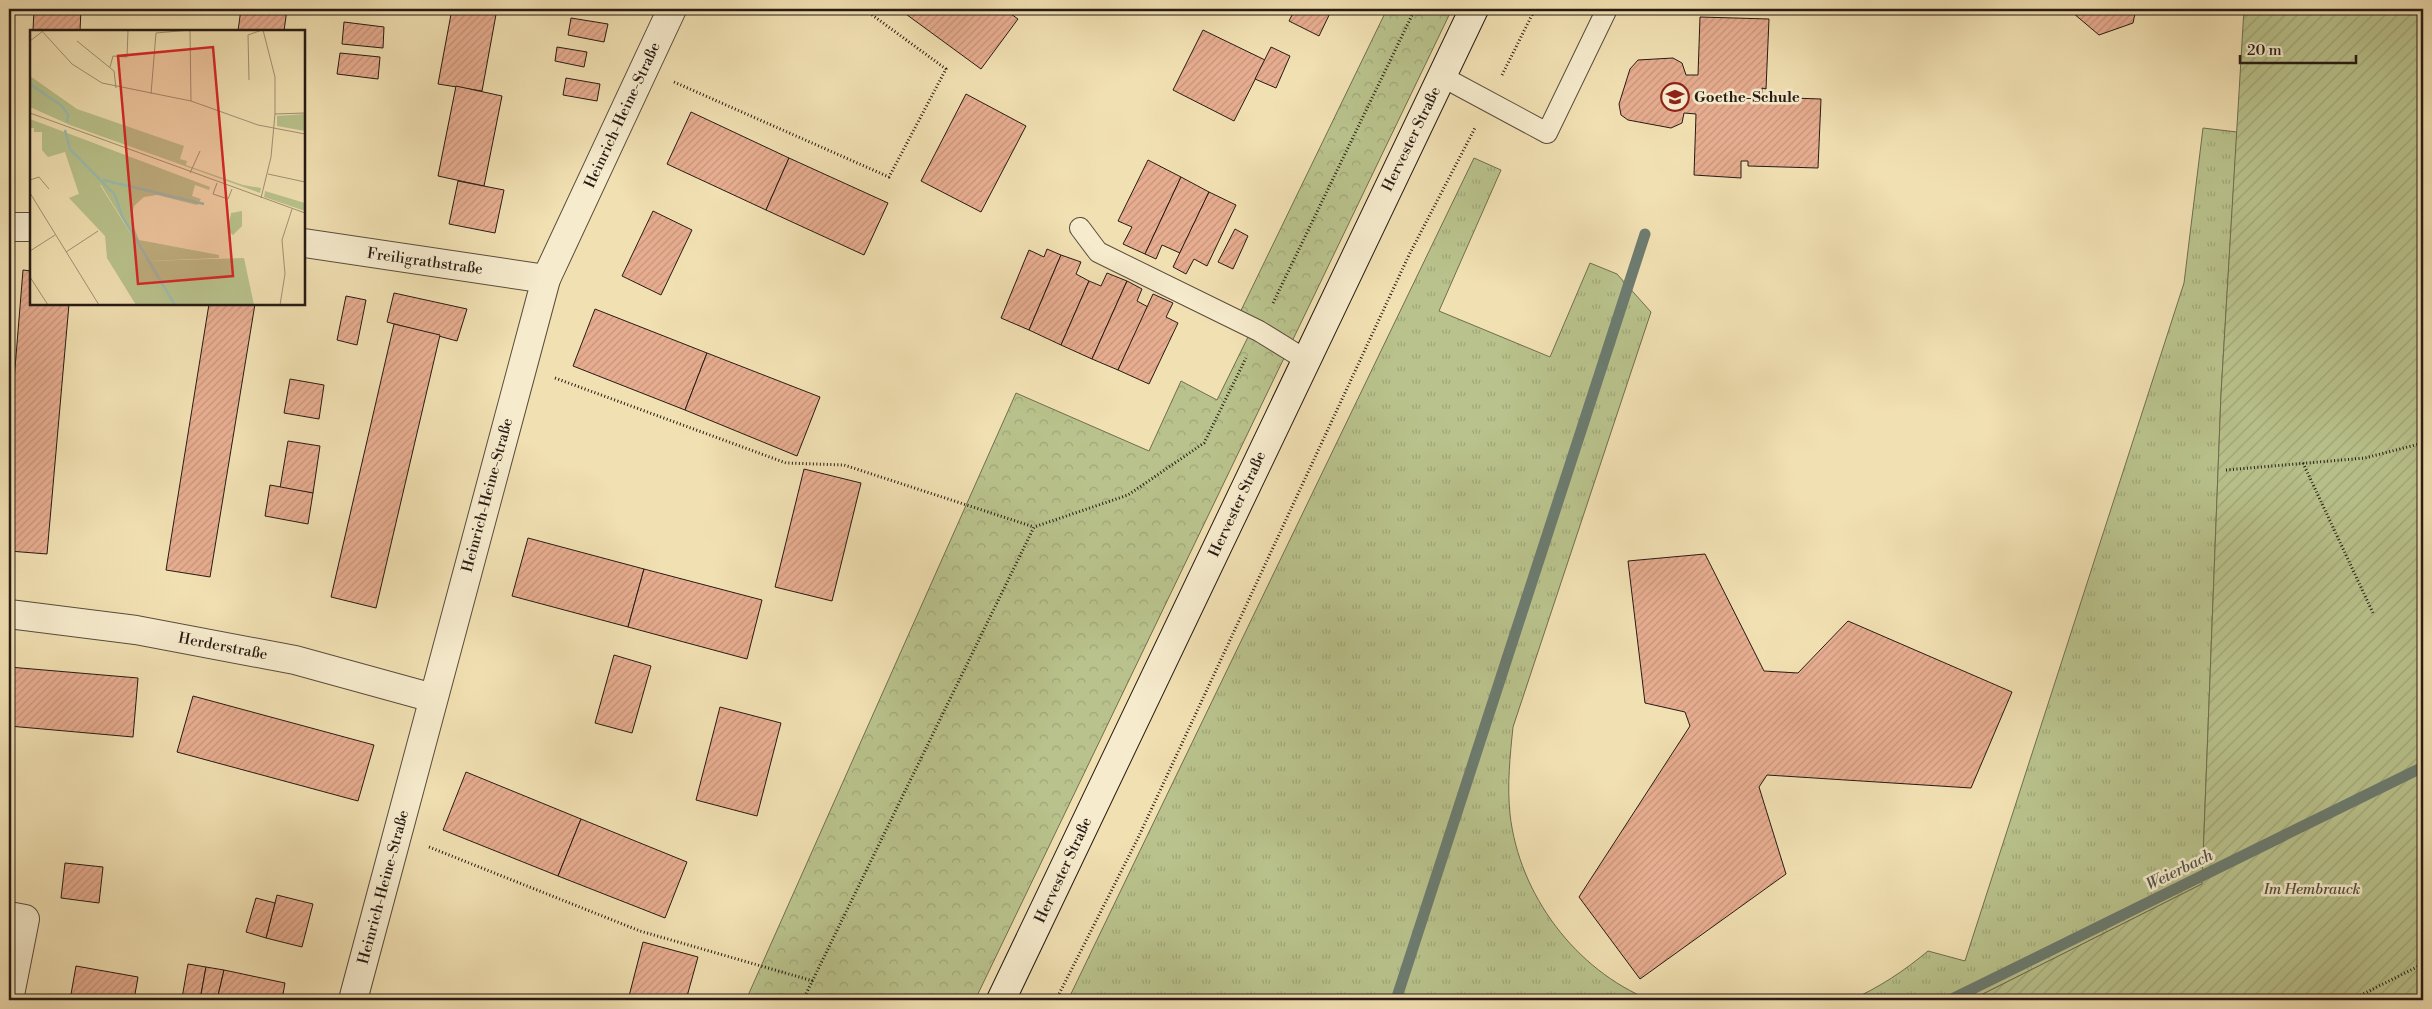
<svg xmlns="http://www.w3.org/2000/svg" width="2432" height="1009" viewBox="0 0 2432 1009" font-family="'Libre Bodoni',serif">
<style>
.grass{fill:url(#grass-tufts);stroke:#706e50}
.park{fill:url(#park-crowns);stroke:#706e50}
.garden{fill:url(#garden-furrows);stroke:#706e50}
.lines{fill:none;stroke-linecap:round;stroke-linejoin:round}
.stream{stroke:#6c7c70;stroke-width:11}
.building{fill:url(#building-hatch);stroke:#261b14}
.lane-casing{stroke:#594c3c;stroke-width:22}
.street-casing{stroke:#594c3c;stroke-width:30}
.secondary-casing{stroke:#261b14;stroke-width:30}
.path{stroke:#261b14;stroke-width:3;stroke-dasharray:1 2.5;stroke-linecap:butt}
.lane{stroke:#f6ebcd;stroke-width:20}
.street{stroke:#f6ebcd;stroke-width:28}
.secondary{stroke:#f6ebcd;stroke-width:28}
.labels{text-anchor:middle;stroke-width:5;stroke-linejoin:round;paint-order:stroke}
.poi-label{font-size:15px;font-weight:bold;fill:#261b14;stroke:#f6ebcd;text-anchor:start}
.street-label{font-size:15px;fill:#261b14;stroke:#f6ebcd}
.park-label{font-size:15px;font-style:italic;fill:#524d38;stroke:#f6ebcd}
.water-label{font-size:16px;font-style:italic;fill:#4f544a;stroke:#f6ebcd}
.inset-river{fill:none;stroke:#9bbdae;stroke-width:2.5}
.inset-road{fill:none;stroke:#a09173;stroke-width:1}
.view{fill:#d62828;fill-opacity:0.15;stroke:#d62828;stroke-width:2.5}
.inset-edge{fill:none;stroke:#261b14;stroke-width:2.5}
</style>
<defs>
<pattern id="grass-tufts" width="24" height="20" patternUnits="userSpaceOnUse" patternTransform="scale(1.25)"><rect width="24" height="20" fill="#b9c28c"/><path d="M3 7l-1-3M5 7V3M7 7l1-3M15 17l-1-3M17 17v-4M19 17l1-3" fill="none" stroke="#9fa678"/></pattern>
<pattern id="park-crowns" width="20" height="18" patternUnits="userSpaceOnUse" patternTransform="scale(1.25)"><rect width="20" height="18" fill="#b9c28c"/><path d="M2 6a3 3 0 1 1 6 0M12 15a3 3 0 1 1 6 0" fill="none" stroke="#9fa678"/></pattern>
<pattern id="garden-furrows" width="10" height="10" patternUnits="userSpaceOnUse" patternTransform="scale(1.25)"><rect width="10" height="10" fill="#b9c28c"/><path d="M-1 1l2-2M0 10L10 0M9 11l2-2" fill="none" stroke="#9fa678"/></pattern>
<pattern id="building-hatch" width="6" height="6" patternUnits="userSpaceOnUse" patternTransform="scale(1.25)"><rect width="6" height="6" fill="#e7ad90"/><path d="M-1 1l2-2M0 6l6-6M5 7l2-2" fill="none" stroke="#c6947b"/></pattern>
</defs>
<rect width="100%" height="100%" fill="#f1e0b2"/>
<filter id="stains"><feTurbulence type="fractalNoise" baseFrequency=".004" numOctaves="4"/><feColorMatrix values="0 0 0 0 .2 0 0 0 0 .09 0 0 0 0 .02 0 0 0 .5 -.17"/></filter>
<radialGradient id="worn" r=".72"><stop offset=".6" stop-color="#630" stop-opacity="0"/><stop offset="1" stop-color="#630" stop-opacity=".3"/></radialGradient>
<g class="grass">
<path d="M2203,128L2237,132L2221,394L2202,884L1971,1000H1851C1880,987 1904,971 1928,951L1965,961L2184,283Z"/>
<path d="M1474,158L1501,170L1439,311L1550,357L1590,263L1617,274L1651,312L1513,727C1510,756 1507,785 1510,814C1519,895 1576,970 1650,1000H1068Z"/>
</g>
<path class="park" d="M1387,9H1452L975,1000H746L1016,393L1149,451L1181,381L1217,400L1249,335L1233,327Z"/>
<path class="garden" d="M2244,9H2423V1000H1971L2202,884L2221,394Z"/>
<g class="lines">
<g class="stream">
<path d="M1396,1000L1645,234"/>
<path d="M1950,1000L2423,767"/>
</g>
</g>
<g class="building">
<path d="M34,9H81L80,31H33Z"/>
<path d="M241,9H287L284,31H238Z"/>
<path d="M452,9H497L482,91L438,84Z"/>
<path d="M899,9H1004L1018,19L981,69Z"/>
<path d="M1295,9H1332L1319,36L1289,21Z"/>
<path d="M2054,9H2136L2133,23L2099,35L2073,13Z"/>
<path d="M1700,17L1769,19L1766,89L1762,88V97L1821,99L1818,168L1748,166V161H1741V178L1694,175L1696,114L1684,113L1682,123L1671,128L1628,120L1621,115L1619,104L1630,69L1638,60L1673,58L1682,63L1686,75H1698Z"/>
<path d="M571,18L608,24L604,42L568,35Z"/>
<path d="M344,22L384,27L383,48L342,44Z"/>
<path d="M1203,30L1265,60L1234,121L1173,90Z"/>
<path d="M557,47L587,52L584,67L555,61Z"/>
<path d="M1271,47L1290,56L1276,88L1255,79Z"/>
<path d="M340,53L380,57L378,79L337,74Z"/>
<path d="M566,78L600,84L597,101L563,95Z"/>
<path d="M456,86L502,96L484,186L438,176Z"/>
<path d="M966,94L1026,126L981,212L921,181Z"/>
<path d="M691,112L789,158L766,210L667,164Z"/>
<path d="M789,158L888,203L864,255L766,210Z"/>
<path d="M1148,160L1181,177L1145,254L1123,244L1132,227L1118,221Z"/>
<path d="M1181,177L1209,192L1180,253L1162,245L1156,259L1145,254Z"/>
<path d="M458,181L504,190L495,233L449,224Z"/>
<path d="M1209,192L1236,205L1207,266L1194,259L1186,274L1173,267Z"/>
<path d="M653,211L692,230L661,295L622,276Z"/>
<path d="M1235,229L1248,236L1233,269L1218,262Z"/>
<path d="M1047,249L1061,255L1029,330L1001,318L1029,250L1044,257Z"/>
<path d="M1061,255L1081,262L1076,274L1089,281L1061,345L1029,330Z"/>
<path d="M23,270L31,271V304H69L47,554L9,551V442Z"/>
<path d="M1107,273L1127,281L1092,359L1061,345L1089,281L1101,286Z"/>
<path d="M1127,281L1142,289L1137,301L1148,307L1118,370L1092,359Z"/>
<path d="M394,293L467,309L457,341L387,322Z"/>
<path d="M1153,294L1173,303L1166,317L1178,323L1149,384L1118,370Z"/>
<path d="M346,296L366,300L357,345L337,340Z"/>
<path d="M209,304H255L210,577L166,570Z"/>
<path d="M595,309L707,353L685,410L573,366Z"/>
<path d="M394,324L440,335L376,608L331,597Z"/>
<path d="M707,353L820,397L797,456L685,410Z"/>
<path d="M290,379L324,385L319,419L284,413Z"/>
<path d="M288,441L320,446L313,493L280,488Z"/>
<path d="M804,469L861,483L832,601L775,587Z"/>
<path d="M270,485L313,493L308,524L265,516Z"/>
<path d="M528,538L644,569L628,627L512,596Z"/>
<path d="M1705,554L1764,671L1798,673L1848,621L2012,692L1971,788L1767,775L1759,787L1786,874L1640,979L1579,897L1690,726L1685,712L1645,703L1628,561Z"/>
<path d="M644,569L762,600L747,659L628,627Z"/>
<path d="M614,655L651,666L632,733L595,723Z"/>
<path d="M9,667L138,678L133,737L9,726Z"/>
<path d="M193,696L374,745L358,801L177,752Z"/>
<path d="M720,707L781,723L757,816L696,800Z"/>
<path d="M466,772L581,819L558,876L443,830Z"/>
<path d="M581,819L687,862L665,918L558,876Z"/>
<path d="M65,863L103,867L99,903L61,898Z"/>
<path d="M277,895L313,904L302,947L266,938Z"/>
<path d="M256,898L275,903L266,938L246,932Z"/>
<path d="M643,942L698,957L686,1000H628Z"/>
<path d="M188,964L206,967L200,1000L182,998Z"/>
<path d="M76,966L138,977L134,1000H70Z"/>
<path d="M206,967L224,970L217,1000H200Z"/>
<path d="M224,970L285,983L282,1000H217Z"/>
</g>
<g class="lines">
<defs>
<g id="lane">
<path d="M1441,76L1547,133L1607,9"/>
<path d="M1080,228L1098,252L1259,331L1306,360"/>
</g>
<g id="street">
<path d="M9,227H31"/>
<path d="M304,243L546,279"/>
<path d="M9,614L136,630L295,660L433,698"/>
<path d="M9,916L25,919L9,1000"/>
<path d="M353,1000L546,279L672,9"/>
</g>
<path id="secondary" d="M1001,1000L1474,9"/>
</defs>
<use href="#lane" class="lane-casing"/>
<use href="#street" class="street-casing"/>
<use href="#secondary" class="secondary-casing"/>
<g class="path">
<path d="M2394,9L2423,11"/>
<path d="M1502,75L1535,9"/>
<path d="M674,82L889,177L946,69L864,9"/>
<path d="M1273,303L1415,9"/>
<path d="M555,378L786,463L844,465L1034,527"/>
<path d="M2303,463L2373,613"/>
<path d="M2226,470L2365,458L2423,443"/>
<path d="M429,847L640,931L813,981"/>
<path d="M803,1000L1034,527L1128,495L1204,443L1246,358"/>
<path d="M1056,1000L1138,838L1409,255L1475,128"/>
<path d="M2351,1000L2423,964"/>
</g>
<use href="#lane" class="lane"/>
<use href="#street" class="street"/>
<use href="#secondary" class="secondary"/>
</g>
<defs>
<symbol id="school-ring" viewBox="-11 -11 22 22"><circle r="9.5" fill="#f6ebcd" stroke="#8f2418" stroke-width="1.5"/><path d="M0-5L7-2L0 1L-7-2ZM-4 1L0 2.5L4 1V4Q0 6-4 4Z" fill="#8f2418"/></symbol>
</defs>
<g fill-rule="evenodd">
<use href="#school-ring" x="1659" y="81" width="32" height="32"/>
</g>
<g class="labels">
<g class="poi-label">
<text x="1694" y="102">Goethe-Schule</text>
</g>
<g class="street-label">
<text transform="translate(622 115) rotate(-65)" y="5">Heinrich-Heine-Straße</text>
<text transform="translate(1411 139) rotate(-64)" y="5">Hervester Straße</text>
<text transform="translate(425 261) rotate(8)" y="5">Freiligrathstraße</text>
<text transform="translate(487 495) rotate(-75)" y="5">Heinrich-Heine-Straße</text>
<text transform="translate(1237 504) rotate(-65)" y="5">Hervester Straße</text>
<text transform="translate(223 646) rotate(11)" y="5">Herderstraße</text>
<text transform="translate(1063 870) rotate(-65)" y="5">Hervester Straße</text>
<text transform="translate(383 887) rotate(-75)" y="5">Heinrich-Heine-Straße</text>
</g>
<g class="park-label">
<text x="2312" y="894">Im Hembrauck</text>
</g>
<g class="water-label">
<text transform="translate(2179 869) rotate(-26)" y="6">Weierbach</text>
</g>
</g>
<g transform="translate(30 30)">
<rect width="275" height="275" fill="#f1e0b2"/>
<path d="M0,89L180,157L179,160L165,155L162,166L171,169L167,175L127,165L114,167L104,176L101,190L109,210L189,225V228L118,231L71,155L49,164L35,122L18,127L12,120V102H4V98H0ZM235,161L275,173V181L234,167Z" fill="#b9c28c"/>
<path d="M0,46L47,79L154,116L150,129L157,131L156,135L213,155L231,158L230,163L40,95L0,77ZM275,84V101L247,96V86ZM212,181V196L203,205L198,201L201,183Z" fill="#b9c28c"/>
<path d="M70,155L118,231L214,228L224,275H106L77,228L75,206L39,168Z" fill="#b9c28c"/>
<path class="inset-river" d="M0,54L32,76L38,85L37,92M35,100L40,119L85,165L92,186L145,275M73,150L174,174"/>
<path class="inset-road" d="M11,0L42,34L72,53L161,71L228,95L275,104M0,11L13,1M47,11L84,41L86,58M80,37L83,26L97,27L98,0M219,50L218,5L232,0M121,64L126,3L160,0L161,71M0,83L275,183M245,84L275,83M160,143L170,121M238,144L275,152M0,150L9,147L19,159M187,153L183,164L198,169L202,159M0,163L69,275M231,168L241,127L245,84V47L233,0M0,221L25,205M36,222L68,201M0,247L18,275M250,275L255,244L252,210L262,179"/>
<path class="view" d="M183,17L203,246L108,254L88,26Z"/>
<rect width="275" height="275" class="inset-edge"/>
</g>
<rect width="2432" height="1009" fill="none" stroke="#f1e0b2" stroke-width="30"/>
<rect x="10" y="10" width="2412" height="989" fill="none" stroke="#261b14" stroke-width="2.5"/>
<rect x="15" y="15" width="2402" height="979" fill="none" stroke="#261b14"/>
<path d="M2240 55v8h116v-8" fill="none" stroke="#261b14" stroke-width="2.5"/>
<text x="2247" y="55" font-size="15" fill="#261b14" stroke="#f6ebcd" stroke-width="4" paint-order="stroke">20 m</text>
<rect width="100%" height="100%" filter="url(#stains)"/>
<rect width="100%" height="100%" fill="url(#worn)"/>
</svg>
